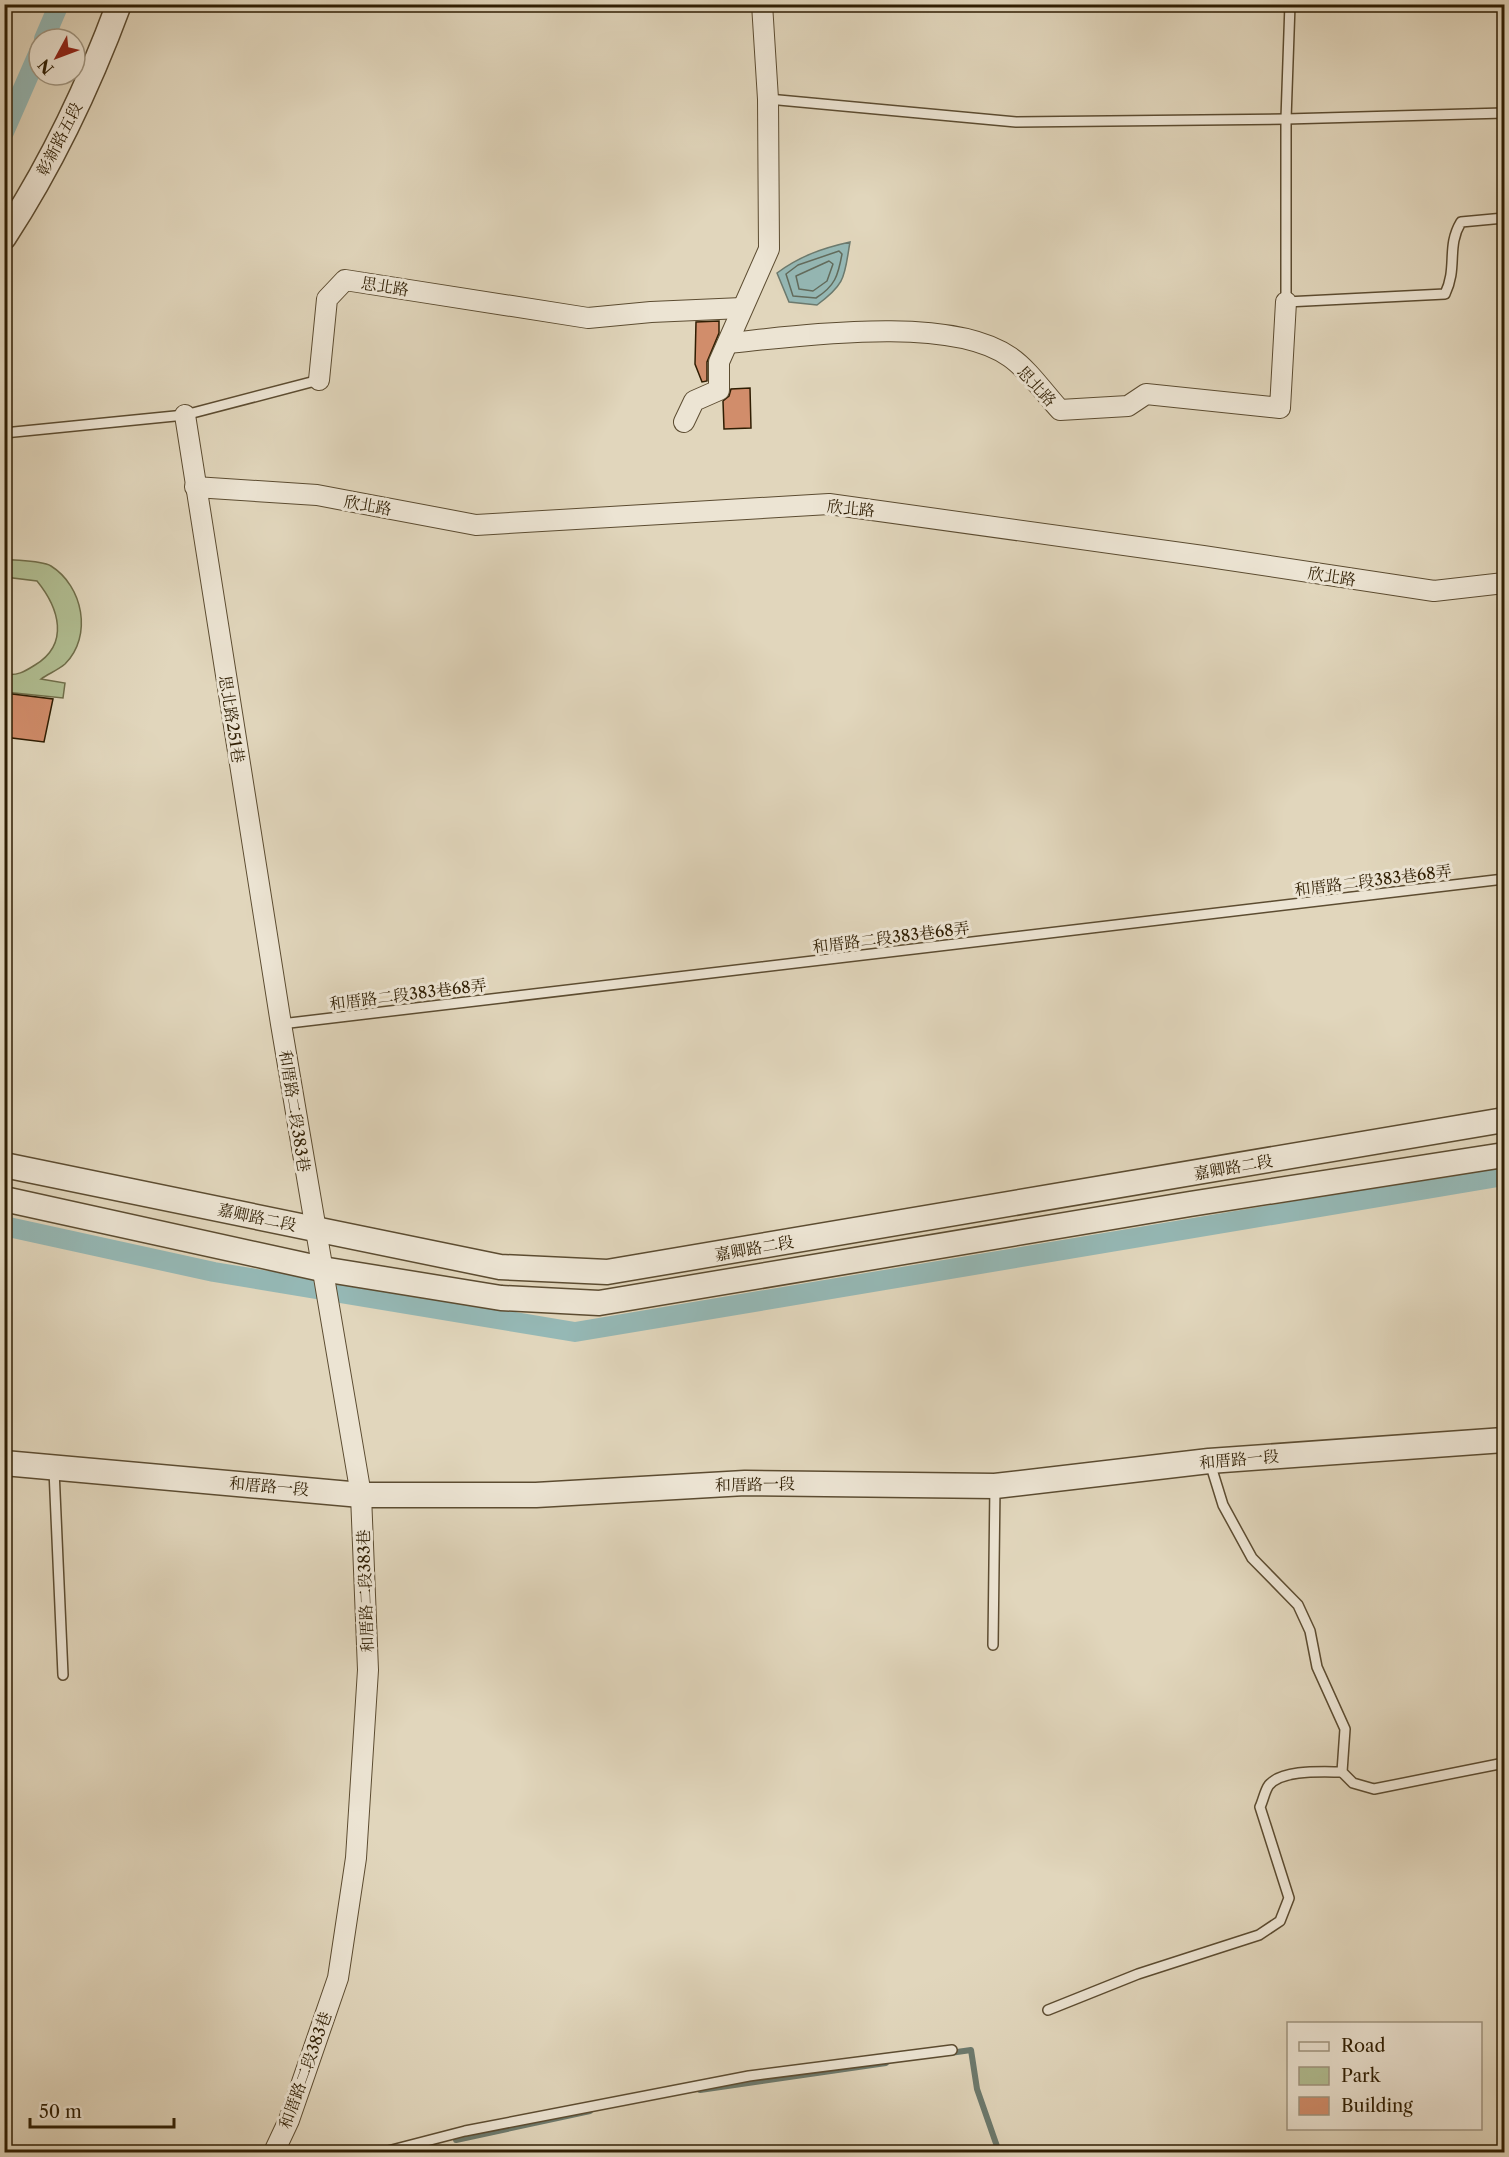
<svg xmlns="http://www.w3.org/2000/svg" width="1509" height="2157" viewBox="0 0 1509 2157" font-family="'Libre Caslon Text','Noto Serif TC',serif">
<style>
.green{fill:#b1be92;stroke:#706e4a;stroke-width:1.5}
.water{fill:#95b8b5;stroke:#6c7a6e;stroke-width:1.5}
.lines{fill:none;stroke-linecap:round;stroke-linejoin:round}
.shore{stroke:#626b5c;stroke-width:1.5}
.stream{stroke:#6c7a6e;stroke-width:6}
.canal{stroke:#95b8b5;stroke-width:20}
.building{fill:#d18d6b;stroke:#2f1e03;stroke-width:1.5}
.service-casing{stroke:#5c4c31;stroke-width:12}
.minor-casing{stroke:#5c4c31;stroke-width:22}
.tertiary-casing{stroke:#5c4c31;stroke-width:27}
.service{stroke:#ece4d3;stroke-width:9}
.minor{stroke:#ece4d3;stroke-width:20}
.tertiary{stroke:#ece4d3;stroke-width:24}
.labels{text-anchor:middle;stroke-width:6;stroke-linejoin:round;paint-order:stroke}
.street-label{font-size:16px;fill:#2f1e03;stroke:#ece4d3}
</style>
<rect width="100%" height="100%" fill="#e1d6bc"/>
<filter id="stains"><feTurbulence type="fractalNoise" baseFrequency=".00333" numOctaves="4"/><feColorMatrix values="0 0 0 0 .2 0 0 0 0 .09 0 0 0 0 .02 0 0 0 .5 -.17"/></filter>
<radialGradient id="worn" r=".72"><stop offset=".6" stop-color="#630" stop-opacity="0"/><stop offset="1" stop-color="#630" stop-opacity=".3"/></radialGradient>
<path class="green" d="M5,559C17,561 40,560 51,566C83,586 93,636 65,664C58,670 48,674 41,679L65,683L63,698L5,692V674C17,676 24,672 35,665C70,644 59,608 37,581L5,577Z"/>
<path class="water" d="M850,242C844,276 847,283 817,305L789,302L777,273C800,256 823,248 850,242Z"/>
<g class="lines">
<g class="shore">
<path d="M839,251L842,254C838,276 835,286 816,298L793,296L786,274L798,265Z"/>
<path d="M829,261L833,264L827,281L813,291L799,289L796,276Z"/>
</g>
<g class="stream">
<path d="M950,2053L971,2050L977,2089L999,2152"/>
<path d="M700,2090L886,2063"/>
<path d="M456,2140L590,2111"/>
</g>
<g class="canal">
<path d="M44,39L59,4"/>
<path d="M4,132L39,52"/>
<path d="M4,1226L214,1272L575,1332L1504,1176"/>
</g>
</g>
<g class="building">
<path d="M719,321V333L707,362V381L702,382L695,364L696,322Z"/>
<path d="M750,388L751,428L724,429L723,401L729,396L731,389Z"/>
<path d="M4,693L53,699L44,742L4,737Z"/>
</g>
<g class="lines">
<defs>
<g id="service">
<path d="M1290,4L1286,119V302L1445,294C1458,267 1446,247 1461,222L1504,218"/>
<path d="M768,99L1016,122L1286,119L1504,113"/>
<path d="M4,433L185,415L319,380"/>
<path d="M281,1024L1504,879"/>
<path d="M1210,1463L1223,1505L1252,1558L1298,1605L1310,1631L1317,1667L1345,1729L1342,1772L1353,1783L1374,1789L1504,1763"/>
<path d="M54,1470L63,1675"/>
<path d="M993,1645L995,1486"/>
<path d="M1048,2010L1138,1974L1259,1935L1280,1921L1289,1898L1260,1807C1263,1801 1265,1790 1269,1785C1283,1769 1323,1772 1342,1772"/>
<path d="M384,2152L465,2131L749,2076L952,2050"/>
</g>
<g id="minor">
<path d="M728,343C800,336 950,314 1010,357C1029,370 1045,394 1060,410L1128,406L1146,394L1280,408L1286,302"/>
<path d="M319,380L327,299L345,280L588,318L651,312L742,308"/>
<path d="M185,415L281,1024L361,1495L368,1670L356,1858L338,1978L289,2120L274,2152"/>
<path d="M684,422L694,401L719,390V362L769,249L768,99L762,4"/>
<path d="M195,487L317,495L476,525L829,504L1203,556L1434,591L1504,583"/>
</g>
<g id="tertiary">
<path d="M4,237C51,165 89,85 119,4"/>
<path d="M4,1165L500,1267L607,1272L1504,1120"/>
<path d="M4,1199L322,1269L501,1298L599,1303L1190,1204L1504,1155"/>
<path d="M4,1463L361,1495H536L745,1483L995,1486L1209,1461L1504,1440"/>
</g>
</defs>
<use href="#service" class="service-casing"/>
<use href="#minor" class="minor-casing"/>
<use href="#tertiary" class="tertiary-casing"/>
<use href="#service" class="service"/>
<use href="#minor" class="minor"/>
<use href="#tertiary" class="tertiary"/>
</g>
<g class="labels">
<g class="street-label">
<text transform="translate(59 139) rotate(-63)" y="6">彰新路五段</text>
<text transform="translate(385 286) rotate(9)" y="6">思北路</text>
<text transform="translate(1037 386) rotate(47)" y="6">思北路</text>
<text transform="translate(368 505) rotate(10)" y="6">欣北路</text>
<text transform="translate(851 508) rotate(6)" y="6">欣北路</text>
<text transform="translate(1332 576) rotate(9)" y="6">欣北路</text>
<text transform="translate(232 719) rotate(81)" y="6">思北路251巷</text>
<text transform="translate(1373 880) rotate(-7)" y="6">和厝路二段383巷68弄</text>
<text transform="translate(891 937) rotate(-7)" y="6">和厝路二段383巷68弄</text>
<text transform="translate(408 994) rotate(-7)" y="6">和厝路二段383巷68弄</text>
<text transform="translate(295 1111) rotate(81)" y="6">和厝路二段383巷</text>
<text transform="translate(1233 1167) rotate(-10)" y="6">嘉卿路二段</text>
<text transform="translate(257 1217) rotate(12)" y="6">嘉卿路二段</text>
<text transform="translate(754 1248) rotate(-10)" y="6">嘉卿路二段</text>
<text transform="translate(1239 1459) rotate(-5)" y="6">和厝路一段</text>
<text transform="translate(755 1484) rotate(-1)" y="6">和厝路一段</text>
<text transform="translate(269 1486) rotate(5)" y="6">和厝路一段</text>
<text transform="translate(365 1591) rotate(-92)" y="6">和厝路二段383巷</text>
<text transform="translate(305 2070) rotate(-70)" y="6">和厝路二段383巷</text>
</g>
</g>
<rect width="1509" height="2157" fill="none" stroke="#e1d6bc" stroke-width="24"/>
<rect x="6" y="6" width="1497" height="2145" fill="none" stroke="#2f1e03" stroke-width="3"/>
<rect x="12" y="12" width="1485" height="2133" fill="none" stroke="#2f1e03" stroke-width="1.5"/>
<rect x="1287" y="2022" width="195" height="108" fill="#ece4d3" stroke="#a09580" stroke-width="1.5"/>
<rect x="1299" y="2042" width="30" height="9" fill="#ece4d3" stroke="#a09580" stroke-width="1.5"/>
<text x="1341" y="2052" font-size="18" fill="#2f1e03">Road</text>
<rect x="1299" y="2067" width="30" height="18" fill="#b1be92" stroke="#a09580" stroke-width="1.5"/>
<text x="1341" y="2082" font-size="18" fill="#2f1e03">Park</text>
<rect x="1299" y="2097" width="30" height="18" fill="#d18d6b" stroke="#a09580" stroke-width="1.5"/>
<text x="1341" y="2112" font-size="18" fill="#2f1e03">Building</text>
<g transform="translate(57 57) rotate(229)"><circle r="28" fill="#ece4d3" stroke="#a09580" stroke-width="1.5"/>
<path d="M0-4.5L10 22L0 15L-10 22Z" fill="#8f2418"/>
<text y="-9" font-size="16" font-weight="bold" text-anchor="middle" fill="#2f1e03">N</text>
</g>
<path d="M30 2118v9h144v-9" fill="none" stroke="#2f1e03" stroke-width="3"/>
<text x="39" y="2118" font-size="18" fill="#2f1e03" stroke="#ece4d3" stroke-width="4.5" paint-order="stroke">50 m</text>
<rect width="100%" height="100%" filter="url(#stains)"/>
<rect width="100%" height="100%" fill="url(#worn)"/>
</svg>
